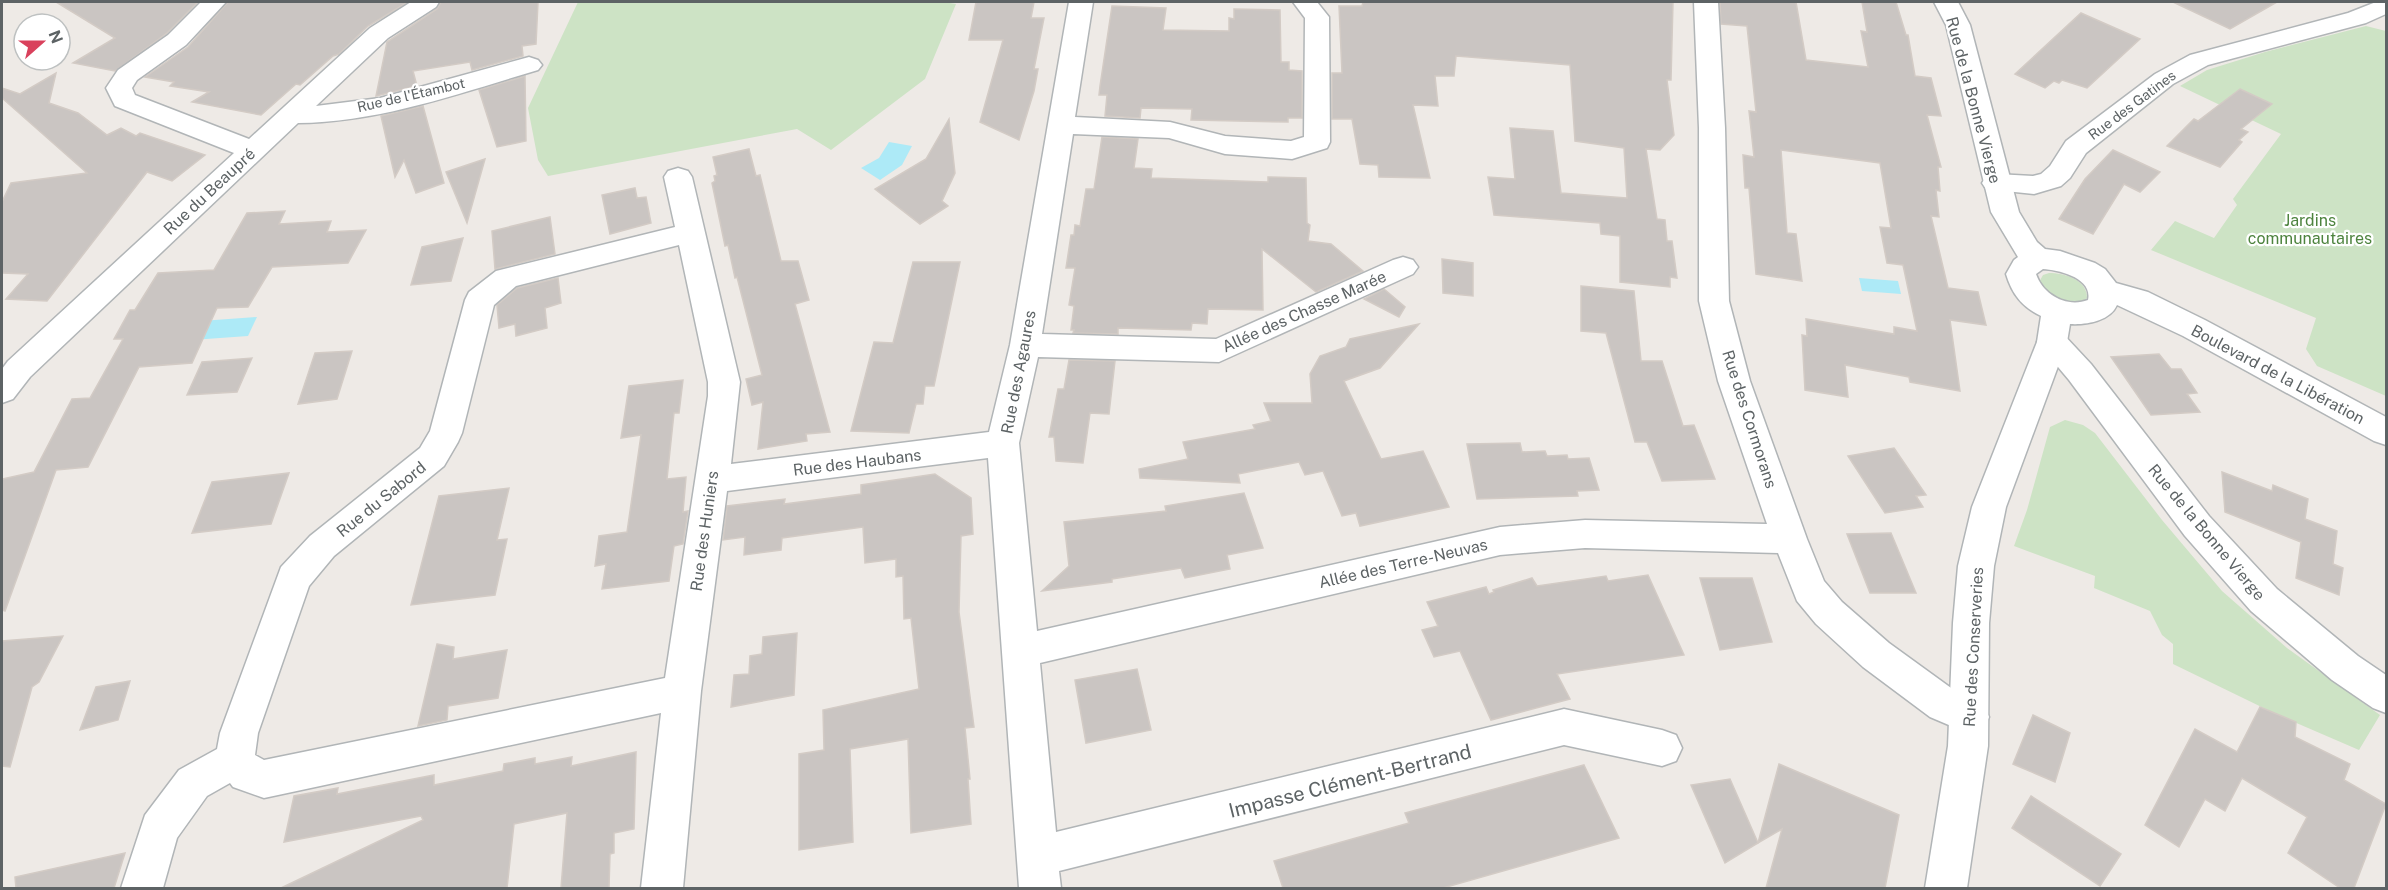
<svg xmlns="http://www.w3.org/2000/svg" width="2388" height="890" viewBox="0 0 2388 890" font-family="'Public Sans',sans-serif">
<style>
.green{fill:#cde3c5}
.water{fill:#adeaf7}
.building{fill:#cac5c2;stroke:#d3cbc5;stroke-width:1.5}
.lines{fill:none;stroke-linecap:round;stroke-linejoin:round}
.minor-casing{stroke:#b1b5b7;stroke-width:3}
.tertiary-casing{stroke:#b1b5b7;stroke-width:3}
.minor{fill:#fff;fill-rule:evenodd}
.tertiary{fill:#fff;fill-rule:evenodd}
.labels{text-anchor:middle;stroke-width:4.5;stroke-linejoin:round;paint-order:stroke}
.far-street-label{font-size:14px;fill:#5d6365;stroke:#fff}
.street-label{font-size:16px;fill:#5d6365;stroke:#fff}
.park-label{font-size:16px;fill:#4d833e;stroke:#fff}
.near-street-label{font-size:20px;fill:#5d6365;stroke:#fff}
</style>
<rect width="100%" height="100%" fill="#eeeae6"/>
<g class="green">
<path d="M578,2H943L956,4L925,79L831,150L797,129L548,176L538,160L528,108Z"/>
<path d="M2366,26L2386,31V396L2317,366L2306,349L2316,318L2151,250L2175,221L2214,238L2237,205L2233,199L2281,134L2180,86L2207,70L2265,52Z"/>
<path d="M2049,273C2064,273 2087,279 2087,298L2079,304L2057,302L2038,284L2043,275Z"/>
<path d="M2065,420L2083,425L2095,433L2162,520L2222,591L2287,648L2380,715L2359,750L2278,715L2173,664V644L2162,635L2150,611L2094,588L2095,576L2014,546L2027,510L2050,427Z"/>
</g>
<g class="water">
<path d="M889,142L912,146L902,165L880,180L861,168L879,158Z"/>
<path d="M1859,278L1898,281L1901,294L1862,291Z"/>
<path d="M257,317L248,336L192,340L201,321Z"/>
</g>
<g class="building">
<path d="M56,2H198L167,33L115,71L73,63L115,38Z"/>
<path d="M228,2H408L368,26L339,54L333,56L300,85L296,84L261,115L192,102L209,92L170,86L174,82L145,77L188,47Z"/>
<path d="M441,2H538L536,44L522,46L523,56L472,70L470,62L413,71L417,86L376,96L387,42L437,9Z"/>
<path d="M976,2H1034L1031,18H1044L1034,69H1038L1034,91L1019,140L980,122L1003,40H969Z"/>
<path d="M1363,2H1673L1671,80H1667L1674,135L1660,150L1646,149L1657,219L1665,220L1667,241H1672L1677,278L1670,277V287L1620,282V236L1601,234L1600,223L1494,215L1488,177L1515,179L1510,128L1553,131L1561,193L1627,198L1624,148L1575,141L1570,65L1456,56L1454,76H1435L1438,106L1413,105L1430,178L1379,177L1378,165L1360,164L1352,119H1332V73H1342L1339,6H1362Z"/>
<path d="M1720,2H1796L1806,60L1868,67L1861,31L1867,32L1862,2H1896L1906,35H1908L1915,76L1931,78L1941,116L1927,115L1941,167H1938L1940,191L1936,190L1939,217L1931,216L1948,288L1978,292L1986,325L1950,320L1960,391L1910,382L1909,377L1845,365L1848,397L1805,390L1802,335L1807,336L1806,319L1894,334V327L1917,331L1903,265L1887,263L1880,227L1891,228L1880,163L1781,150L1787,233L1796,234L1802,281L1756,274L1749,188H1745L1743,155L1754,157L1749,111L1756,112L1747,26L1721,24Z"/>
<path d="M2173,2H2277L2230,29Z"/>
<path d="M1112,6L1166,8L1163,30L1229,31V18L1234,19V9L1280,10L1281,62H1289V70L1302,71V118H1288V122L1191,120L1192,109L1141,108L1140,118L1105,116L1107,95H1099L1100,86Z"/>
<path d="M2081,13L2140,39L2087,88L2062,80L2059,83L2054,81L2045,88L2015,74Z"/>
<path d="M56,73L49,103L78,113L107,135L121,128L136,136L140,133L205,155L172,181L147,172L47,301L6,299L28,274L2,273V202L11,183L87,173L2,98V88L20,94Z"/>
<path d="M525,76L526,141L497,147L479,90Z"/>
<path d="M2240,89L2272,104L2241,129L2248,132L2239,140L2242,142L2220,167L2167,146L2194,119L2198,121Z"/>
<path d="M423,106L444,183L416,193L404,160L395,177L381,116Z"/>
<path d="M949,119L955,173L942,201L948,206L920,224L875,189L926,159Z"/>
<path d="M1102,137L1138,139L1134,168L1152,169L1151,178L1268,182V177L1306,178L1307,223L1310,225L1308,241L1331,244L1363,271L1316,292L1262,249L1263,310L1208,309L1207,324L1192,323L1191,330L1118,328V334L1073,333L1074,330H1071L1074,306L1069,305L1075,268H1066L1071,235H1074L1075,225L1080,226L1086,189H1094Z"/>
<path d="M749,149L756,176L760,175L781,261H798L809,300L795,304L830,432L806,434L807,441L758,449L763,402L752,405L746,379L762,375L737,277L735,278L728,245L725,246L712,183L715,181L714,176L717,175L713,157Z"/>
<path d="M2113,150L2160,172L2140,192L2124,184L2093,234L2059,219L2085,179Z"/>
<path d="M485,159L467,223L446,172Z"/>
<path d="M635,188L637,198L646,197L651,223L610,234L602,195Z"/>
<path d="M285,211L279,224L331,221L327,232L366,230L348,263L272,267L248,307L217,308L192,363L139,367L88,467L56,470L5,611L2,610V479L34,472L72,399L90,398L123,339H114L130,310H135L158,273L214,270L247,213Z"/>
<path d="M550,217L555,254L495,269L492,231Z"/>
<path d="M463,238L451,281L411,285L422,247Z"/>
<path d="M1442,259L1473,263V296L1443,293Z"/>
<path d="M913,262H960L934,386H925L923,404H916L909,433L851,431L874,342L893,343Z"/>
<path d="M558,278L561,303L545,308L547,328L516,336L515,324L499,328L497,305L517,288Z"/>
<path d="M1581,286L1634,291L1641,361H1662L1683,426L1694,425L1715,479L1662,481L1647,442H1635L1606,333L1581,331Z"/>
<path d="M1384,289L1405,307L1399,317L1364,299Z"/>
<path d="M1419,324L1380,368L1344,381L1381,459L1423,451L1449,507L1360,526L1356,513L1342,516L1323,471L1305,475L1299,462L1238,474L1240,483L1140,478L1139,469L1188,459L1183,442L1255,429L1253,425L1271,421L1264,403H1312L1310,374L1320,356L1346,347L1350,339Z"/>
<path d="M352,351L337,399L298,404L315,353Z"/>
<path d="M2159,354L2171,369H2181L2197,393L2187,394L2200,412L2151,415L2111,357Z"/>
<path d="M252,358L237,392L187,395L202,362Z"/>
<path d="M1069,360L1115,361L1109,414L1090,413L1083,463L1056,461L1054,437H1049L1058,389H1064Z"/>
<path d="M683,380L679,413H674L667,479L686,477L683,512L688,511L683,544L674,546L669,581L602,589L606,564L595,566L599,536L627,532L641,435L621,438L629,386Z"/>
<path d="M1520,443L1522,452L1545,451L1547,456L1567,455L1568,459L1589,458L1599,490L1577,491L1578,496L1477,499L1467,444Z"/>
<path d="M1894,448L1926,495L1916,496L1923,507L1885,513L1848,456Z"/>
<path d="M2222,472L2272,491L2273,485L2308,499L2305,519L2337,531L2333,564L2343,568L2339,595L2296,578L2301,542L2225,512Z"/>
<path d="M289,473L271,524L192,533L212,482Z"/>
<path d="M935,474L971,498L973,534L961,536L959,612L974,727L965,728L970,779H968L971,824L911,833L908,739L850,749L853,842L799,850V754L824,750L823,710L919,689L911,618L904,619L903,576L896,577V559L865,563L863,527L782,538L781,550L744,555L745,537L723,540L727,506L785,499L784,504L861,494V485Z"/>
<path d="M509,488L497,540L507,539L495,595L411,605L439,496Z"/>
<path d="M1244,493L1263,548L1227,555L1230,569L1185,578L1181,568L1112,579V582L1042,591L1069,566L1064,522L1166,511L1165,506Z"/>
<path d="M1891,533L1916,593H1870L1847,534Z"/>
<path d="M1648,575L1684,655L1557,674L1570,699L1491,720L1460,651L1434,657L1422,630L1438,626L1427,602L1486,587L1489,594L1494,592L1493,590L1532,578L1537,586L1606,576L1608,581Z"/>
<path d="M1700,578H1752L1772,642L1720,650Z"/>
<path d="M797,633L794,695L731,707L734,675L749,674L750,656L762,654L763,637Z"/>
<path d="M63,636L39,682L32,687L10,767L2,766V641Z"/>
<path d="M437,644L454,647L453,659L507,650L498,698L448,706L447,720L418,726Z"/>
<path d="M1137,669L1151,730L1086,743L1075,680Z"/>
<path d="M130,681L118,720L80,730L96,687Z"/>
<path d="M2260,707L2296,722L2295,737L2350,764L2344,780L2386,804L2354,888H2340L2288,853L2307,817L2242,778L2225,811L2205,799L2179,847L2145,825L2195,729L2237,752Z"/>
<path d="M2033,715L2070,733L2055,782L2013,764Z"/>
<path d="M636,752L634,829L614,833V853L610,854L609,888H561L567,813L514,824L507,888H281L423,820L421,816L284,842L294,796L338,788L337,794L434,775V785L503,771L504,764L535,758V764L572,757L571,766Z"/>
<path d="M1779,764L1899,815L1885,888H1766L1782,829L1758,843Z"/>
<path d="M1584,765L1619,838L1443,888H1283L1274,861L1409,823L1405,813Z"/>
<path d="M1730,779L1758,843L1725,863L1691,785Z"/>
<path d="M2031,796L2121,854L2100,886L2012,828Z"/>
<path d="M125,853L114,888H16L15,877Z"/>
</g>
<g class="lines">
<defs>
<g id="minor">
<path d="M201,2H226L186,45L137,80L132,88L135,95L249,139L370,28L411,2H439L436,7L388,38L316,106L380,98L529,57L538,60L542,65L538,70C460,93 381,122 298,123L30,377L13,399L2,403V369L8,361L234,153L115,106L106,88L118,70L168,35Z"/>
<path d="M1069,2H1093L1075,117L1170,122L1225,136L1291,141L1304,137L1305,18L1293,2H1317L1329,17L1330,142L1327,148L1292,159L1225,154L1169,138L1073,134L1042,334L1216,339L1393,260L1403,257L1413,260L1418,267L1413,274L1219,362L1038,357L1019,443L1037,631L1500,527L1585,520L1767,524L1718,381L1699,301V128L1694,2H1718L1725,128L1729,301L1750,381L1807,539L1824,581L1842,602L1889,643L1958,693L1984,705L1989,717L1984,729L1970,734L1930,717L1863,667L1816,624L1797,601L1778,553L1585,548L1500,555L1040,663L1056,832L1564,709L1662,730L1676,735L1682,748L1676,761L1662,766L1564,745L1059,871L1061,888H1019L988,458L727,491L701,691L683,888H641L661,713L264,798L233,787L230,783L207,796L177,838L163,888H121L145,815L179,770L217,749L220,733L281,567L310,536L420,448L430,431L465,300L469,292L496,271L675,227L664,177L668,171L678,168L688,171L692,177L740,382L731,464L989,432L1010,345ZM679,245L708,382V396L665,678L264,760L255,755L258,733L309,586L334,556L444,466L458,442L462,433L494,305L516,286Z"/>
<path d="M2376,2H2386V14L2366,23L2208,65L2173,84L2086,153L2070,178L2061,186L2034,194L1986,189L1982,183L1986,177L1996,174L2033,176L2041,174L2050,166L2066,141L2155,74L2190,55L2348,13Z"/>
<path d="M2052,331L2063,334L2091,364L2209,516L2277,589L2358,656L2386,675V713L2373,708L2332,680L2251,611L2185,536L2069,380L2037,342L2041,334Z"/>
</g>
<path id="tertiary" d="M1934,2H1958L1970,25L2019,212L2037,242L2045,249L2060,251L2095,263L2105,269L2116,283L2148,292L2205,320L2386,417V445L2374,441L2183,336L2117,305C2110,321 2087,325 2070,324L2067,342L2006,507L1994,566L1989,623L1988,746L1967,888H1925L1948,746L1953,623L1958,566L1972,507L2037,342L2041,316C2022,307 2012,294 2006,274L2014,260L2018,257L1991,212L1946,25ZM2043,269C2059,270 2093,278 2088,300C2067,308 2043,295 2036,274Z"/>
</defs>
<use href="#minor" class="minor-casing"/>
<use href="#tertiary" class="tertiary-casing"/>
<use href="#minor" class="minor"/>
<use href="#tertiary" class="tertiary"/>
</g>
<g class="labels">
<g class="far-street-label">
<text transform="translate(411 95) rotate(-13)" y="5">Rue de l'Étambot</text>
<text transform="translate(2132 105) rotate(-37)" y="5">Rue des Gatines</text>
</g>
<g class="street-label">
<text transform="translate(1974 100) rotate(75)" y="6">Rue de la Bonne Vierge</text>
<text transform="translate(209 191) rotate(-43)" y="6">Rue du Beaupré</text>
<text transform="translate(1304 311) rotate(-24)" y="6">Allée des Chasse Marée</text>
<text transform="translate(1018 372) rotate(-79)" y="6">Rue des Agaures</text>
<text transform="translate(2278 374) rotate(28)" y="6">Boulevard de la Libération</text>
<text transform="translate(1750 419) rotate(72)" y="6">Rue des Cormorans</text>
<text transform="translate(857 462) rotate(-7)" y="6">Rue des Haubans</text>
<text transform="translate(381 499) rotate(-39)" y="6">Rue du Sabord</text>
<text transform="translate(704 531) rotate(-82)" y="6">Rue des Huniers</text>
<text transform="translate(2207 532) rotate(50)" y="6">Rue de la Bonne Vierge</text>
<text transform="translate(1403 563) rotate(-13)" y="6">Allée des Terre-Neuvas</text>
<text transform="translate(1973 647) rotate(-87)" y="6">Rue des Conserveries</text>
</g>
<g class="park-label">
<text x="2310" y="226">Jardins<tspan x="2310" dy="18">communautaires</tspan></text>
</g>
<g class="near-street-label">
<text transform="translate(1350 781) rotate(-14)" y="7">Impasse Clément-Bertrand</text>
</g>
</g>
<rect width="2388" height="890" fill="none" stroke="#5d6365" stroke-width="6"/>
<g transform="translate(42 42) rotate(69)"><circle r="28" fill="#ffffff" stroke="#bec1c1" stroke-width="1.5"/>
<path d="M0-4.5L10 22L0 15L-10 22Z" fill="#d9415c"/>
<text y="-9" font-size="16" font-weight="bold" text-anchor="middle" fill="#5d6365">N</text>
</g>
</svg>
